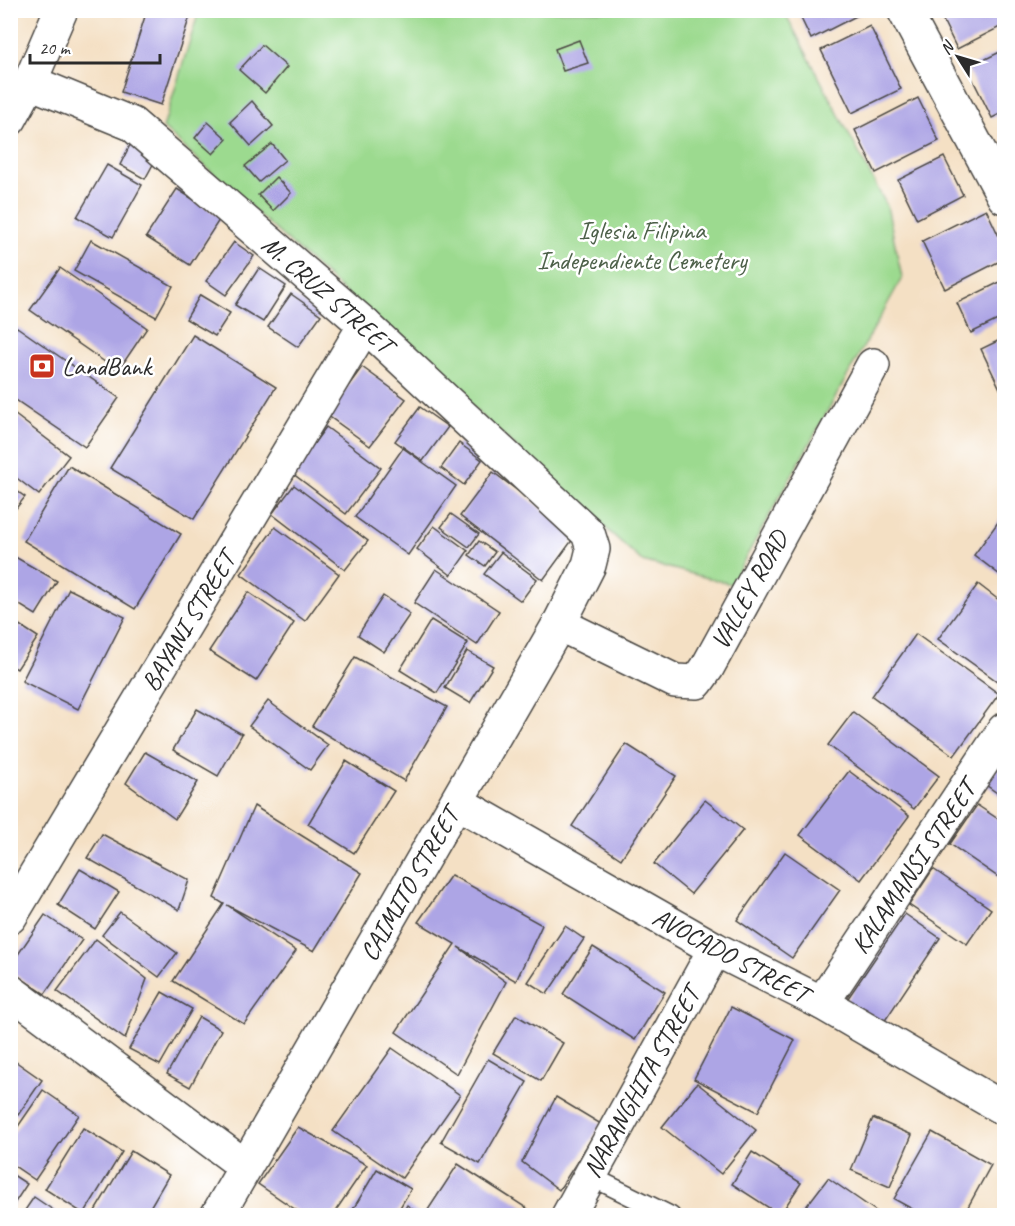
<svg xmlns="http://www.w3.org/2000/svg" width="1015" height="1226" viewBox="0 0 1015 1226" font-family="Caveat,sans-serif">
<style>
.green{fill:#9cda8f;stroke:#64825d;stroke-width:1.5}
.building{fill:#ada5e5}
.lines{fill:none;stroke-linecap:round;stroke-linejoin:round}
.service-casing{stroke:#494642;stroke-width:21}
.minor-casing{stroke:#494642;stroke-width:36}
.primary-casing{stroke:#494642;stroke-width:36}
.service{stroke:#fff;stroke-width:18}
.minor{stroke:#fff;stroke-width:33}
.primary{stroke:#fff;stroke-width:33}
.labels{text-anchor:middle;stroke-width:5;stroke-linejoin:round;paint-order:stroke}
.park-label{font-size:26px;fill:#4d6049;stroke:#fff}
.street-label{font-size:26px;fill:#2b2b2b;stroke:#fff}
.poi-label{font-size:26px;fill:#2b2b2b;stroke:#fff;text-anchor:start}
</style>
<rect width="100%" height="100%" fill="#fff"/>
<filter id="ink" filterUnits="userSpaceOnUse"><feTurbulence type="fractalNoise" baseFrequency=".0167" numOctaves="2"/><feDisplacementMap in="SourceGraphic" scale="12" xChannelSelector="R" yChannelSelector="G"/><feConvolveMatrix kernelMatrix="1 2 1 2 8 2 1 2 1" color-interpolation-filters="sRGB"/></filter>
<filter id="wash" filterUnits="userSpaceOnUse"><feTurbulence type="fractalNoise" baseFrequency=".008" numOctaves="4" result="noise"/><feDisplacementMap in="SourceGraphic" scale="24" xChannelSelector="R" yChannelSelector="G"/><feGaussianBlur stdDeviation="1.35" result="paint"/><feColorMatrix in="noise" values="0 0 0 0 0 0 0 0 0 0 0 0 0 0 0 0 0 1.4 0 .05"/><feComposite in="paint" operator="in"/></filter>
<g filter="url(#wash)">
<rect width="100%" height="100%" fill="#f4e0c4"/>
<path class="green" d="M199,11H784L887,206L902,278L731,584L642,561L163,128Z"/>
<g id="blocks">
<g class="building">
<path d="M147,10H192L161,105L121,92Z"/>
<path d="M797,10H868L811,39Z"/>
<path d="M938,10H998L1004,25L957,49Z"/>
<path d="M870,26L901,89L852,113L821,50Z"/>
<path d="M579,40L588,63L563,71L555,49Z"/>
<path d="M262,45L287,67L265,93L239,70Z"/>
<path d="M1004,50V112L992,118L967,68Z"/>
<path d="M918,98L939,141L876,173L855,130Z"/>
<path d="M252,101L273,126L251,146L230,122Z"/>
<path d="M208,122L227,139L213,154L195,138Z"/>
<path d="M131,143L157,157L145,179L120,165Z"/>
<path d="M272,144L285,160L259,182L245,166Z"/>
<path d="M944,157L963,195L917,219L898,180Z"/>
<path d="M107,165L142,185L113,237L77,217Z"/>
<path d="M276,177L291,193L273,211L258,195Z"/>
<path d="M177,189L221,217L190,265L146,237Z"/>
<path d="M986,209L1004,247V259L945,289L922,241Z"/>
<path d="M91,240L173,286L156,317L74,271Z"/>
<path d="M234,242L254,256L226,295L206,281Z"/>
<path d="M60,268L147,328L118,371L30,310Z"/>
<path d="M259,268L286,286L263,322L235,305Z"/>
<path d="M1004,280V317L971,333L957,303Z"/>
<path d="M291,294L321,315L298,347L268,327Z"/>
<path d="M200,295L230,313L215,336L186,319Z"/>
<path d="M17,327L119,398L85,447L10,396V336Z"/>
<path d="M193,335L276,387L194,519L110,468Z"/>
<path d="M1004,338V397L981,349Z"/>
<path d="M362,367L406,399L370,446L327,415Z"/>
<path d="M420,407L448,427L423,461L395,441Z"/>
<path d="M10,411L69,456L39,495L10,473Z"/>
<path d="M326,427L381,468L346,514L292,473Z"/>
<path d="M459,443L482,460L464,485L441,468Z"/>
<path d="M403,448L456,486L408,555L355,517Z"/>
<path d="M69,466L181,534L135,609L24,541Z"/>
<path d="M493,472L576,535L543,580L460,516Z"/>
<path d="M294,485L368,541L345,570L272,514Z"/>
<path d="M10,486L25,497L10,516Z"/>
<path d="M451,514L479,534L469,547L441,527Z"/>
<path d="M1004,514V578L974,555Z"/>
<path d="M434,526L468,551L451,575L417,549Z"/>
<path d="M275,527L339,574L305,621L241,574Z"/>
<path d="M479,541L495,552L485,566L469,555Z"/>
<path d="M501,552L537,579L521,601L484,574Z"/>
<path d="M10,554L57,581L36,615L10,599Z"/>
<path d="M436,569L499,611L477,645L414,603Z"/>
<path d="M978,584L1004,604V686L938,639Z"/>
<path d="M69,589L125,617L78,709L22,681Z"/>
<path d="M248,592L294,623L256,681L209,651Z"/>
<path d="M383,596L410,614L384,652L358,635Z"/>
<path d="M10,619L38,637L17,669L10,665Z"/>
<path d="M431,620L468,643L437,693L400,670Z"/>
<path d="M916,634L999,694L954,756L872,696Z"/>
<path d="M467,651L493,666L470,703L445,688Z"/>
<path d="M355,657L447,707L404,781L312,726Z"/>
<path d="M268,701L328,745L310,770L249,726Z"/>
<path d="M197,709L242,734L218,776L173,750Z"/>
<path d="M853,712L939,776L914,809L828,745Z"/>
<path d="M626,744L676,776L621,859L572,826Z"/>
<path d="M145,752L198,782L175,819L126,783Z"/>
<path d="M1004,757V798L986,785Z"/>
<path d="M346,761L394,791L354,853L308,824Z"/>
<path d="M849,771L909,816L861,880L800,835Z"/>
<path d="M705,800L743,830L691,894L654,864Z"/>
<path d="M977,805L1004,823V881L950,844Z"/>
<path d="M254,806L362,873L314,951L227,905L296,951L244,1024L173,981L224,904L214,898Z"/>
<path d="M102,834L189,880L179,910L87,858Z"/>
<path d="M785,852L840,890L792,958L737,920Z"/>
<path d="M80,869L119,892L95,929L58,905Z"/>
<path d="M933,869L991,909L967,944L909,905Z"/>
<path d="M451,875L542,925L516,981L458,947L506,982L457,1074L396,1032L455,944L418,922Z"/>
<path d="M120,912L177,953L159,977L102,935Z"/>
<path d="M905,914L940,938L880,1028L844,1004Z"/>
<path d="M45,915L82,940L45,994L10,971V966Z"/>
<path d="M565,926L584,939L547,994L528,982Z"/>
<path d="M96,939L147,979L125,1039L57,991Z"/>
<path d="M593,947L665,992L635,1040L563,994Z"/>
<path d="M162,992L192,1009L160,1065L129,1049Z"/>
<path d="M731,1007L795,1040L758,1112L694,1079Z"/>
<path d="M516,1015L563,1043L541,1081L493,1053Z"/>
<path d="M199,1017L221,1030L190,1087L167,1074Z"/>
<path d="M392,1048L460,1095L402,1178L333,1131Z"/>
<path d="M12,1059L42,1080L18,1115L10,1110Z"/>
<path d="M488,1059L527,1082L480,1164L441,1142Z"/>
<path d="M697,1083L756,1130L721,1174L662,1127Z"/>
<path d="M43,1090L79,1115L35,1180L10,1163V1138Z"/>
<path d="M556,1097L601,1124L559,1190L522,1162Z"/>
<path d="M873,1118L912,1135L890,1187L851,1170Z"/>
<path d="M298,1127L367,1165L332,1216H305L258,1184Z"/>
<path d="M83,1128L122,1152L84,1214L45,1189Z"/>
<path d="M932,1132L991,1165L963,1216H925L894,1199Z"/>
<path d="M131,1151L169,1175L145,1216H92Z"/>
<path d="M752,1152L801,1183L780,1215L732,1184Z"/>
<path d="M458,1164L531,1211L529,1216H424Z"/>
<path d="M377,1169L411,1189L395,1216H349Z"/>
<path d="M10,1173L27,1184L10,1210Z"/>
<path d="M828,1178L883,1216H799Z"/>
<path d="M34,1197L62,1216H21Z"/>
<path d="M407,1205L422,1216H401Z"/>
</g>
</g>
</g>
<g filter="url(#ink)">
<use href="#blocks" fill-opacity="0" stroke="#494642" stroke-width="1.5"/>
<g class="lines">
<defs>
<path id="service" d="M590,1176L671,1216"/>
<g id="minor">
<path d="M904,10L1004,197"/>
<path d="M30,82L132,124L365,325L588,533L593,549L589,565L559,624L217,1216"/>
<path d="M559,624L675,681L697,682L707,668L873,365"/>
<path d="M457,802L715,949L822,1003L1004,1109"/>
<path d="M10,917L365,325"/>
<path d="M10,991L245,1166"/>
<path d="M822,1003L1004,730"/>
<path d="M568,1216L715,949"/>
</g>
<path id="primary" d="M10,119L30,82L61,10"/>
</defs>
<use href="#service" class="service-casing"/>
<use href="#minor" class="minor-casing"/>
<use href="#primary" class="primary-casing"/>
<use href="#service" class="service"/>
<use href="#minor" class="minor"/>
<use href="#primary" class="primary"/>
</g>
</g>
<defs>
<symbol id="bank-square" viewBox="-11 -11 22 22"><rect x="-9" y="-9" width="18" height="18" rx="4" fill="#c8321e" stroke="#fff"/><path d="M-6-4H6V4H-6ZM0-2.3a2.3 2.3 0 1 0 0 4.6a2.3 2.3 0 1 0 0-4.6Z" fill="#fff"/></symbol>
</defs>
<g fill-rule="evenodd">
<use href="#bank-square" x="27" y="351" width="30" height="30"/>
</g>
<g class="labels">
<g class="park-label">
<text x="642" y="239">Iglesia Filipina<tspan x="642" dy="30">Independiente Cemetery</tspan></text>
</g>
<g class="street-label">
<text transform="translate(328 294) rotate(41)" y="9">M. CRUZ STREET</text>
<text transform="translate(749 590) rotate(-61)" y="9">VALLEY ROAD</text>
<text transform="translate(188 621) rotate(-59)" y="9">BAYANI STREET</text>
<text transform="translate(913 867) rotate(-56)" y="9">KALAMANSI STREET</text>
<text transform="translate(409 884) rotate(-60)" y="9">CAIMITO STREET</text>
<text transform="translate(731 955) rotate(28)" y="9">AVOCADO STREET</text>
<text transform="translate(641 1082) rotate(-61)" y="9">NARANGHITA STREET</text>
</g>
<g class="poi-label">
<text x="62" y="375">LandBank</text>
</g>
</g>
<rect width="1015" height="1226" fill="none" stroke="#fff" stroke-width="36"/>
<g transform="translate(958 57) rotate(307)" stroke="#ffffff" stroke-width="4.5" paint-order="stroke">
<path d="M0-4.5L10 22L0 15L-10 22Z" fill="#2b2b2b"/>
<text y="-9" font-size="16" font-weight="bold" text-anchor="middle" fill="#2b2b2b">N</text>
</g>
<path d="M30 54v9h130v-9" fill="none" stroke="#2b2b2b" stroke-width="3"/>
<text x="39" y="54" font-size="18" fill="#2b2b2b" stroke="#ffffff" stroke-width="4.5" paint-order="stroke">20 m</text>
</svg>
